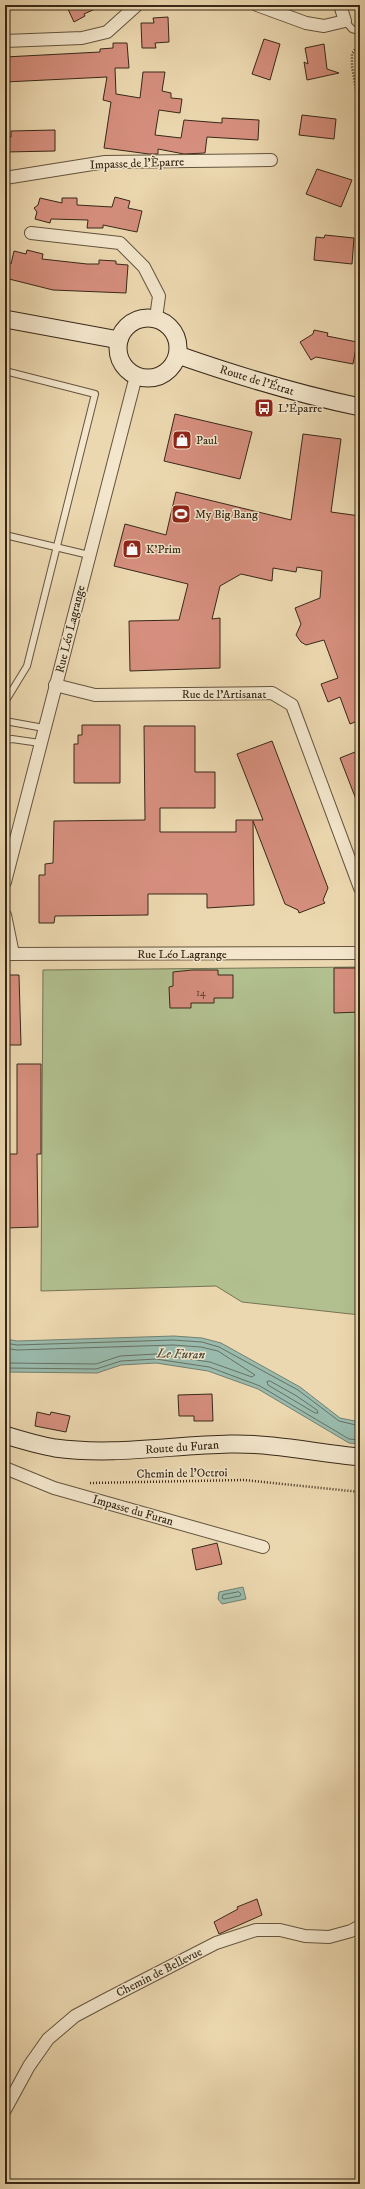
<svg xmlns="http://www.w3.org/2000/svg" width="365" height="2189" viewBox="0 0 365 2189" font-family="'IM FELL DW Pica',serif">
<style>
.green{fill:#b2c090;stroke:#747454}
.water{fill:#99baac;stroke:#728071}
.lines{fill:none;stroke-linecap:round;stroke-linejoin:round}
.shore{stroke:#687162;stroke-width:1}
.building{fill:#d68f7e;stroke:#372818}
.service-casing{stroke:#64543e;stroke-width:8}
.minor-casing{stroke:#64543e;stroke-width:14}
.secondary-casing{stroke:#372818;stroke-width:19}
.path{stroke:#372818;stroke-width:2.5;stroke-dasharray:1 2;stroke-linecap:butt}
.service{stroke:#f3e6cc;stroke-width:6}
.minor{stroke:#f3e6cc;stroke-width:12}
.secondary{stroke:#f3e6cc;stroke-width:17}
.labels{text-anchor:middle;stroke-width:3;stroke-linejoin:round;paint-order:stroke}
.number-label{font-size:10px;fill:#5f4232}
.street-label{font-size:12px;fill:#372818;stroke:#f3e6cc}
.poi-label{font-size:12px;fill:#372818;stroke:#f3e6cc;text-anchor:start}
.water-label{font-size:13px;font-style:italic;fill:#504c3d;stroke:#f3e6cc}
</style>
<rect width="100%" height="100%" fill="#ecd8b0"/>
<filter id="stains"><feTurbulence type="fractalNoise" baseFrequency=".005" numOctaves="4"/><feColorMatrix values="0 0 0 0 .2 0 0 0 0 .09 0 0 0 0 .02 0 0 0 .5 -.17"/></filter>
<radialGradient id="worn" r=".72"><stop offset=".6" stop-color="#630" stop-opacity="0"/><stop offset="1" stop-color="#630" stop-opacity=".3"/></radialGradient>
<path class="green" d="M360,967V1315L242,1302L216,1286L41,1291L43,970Z"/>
<g class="water">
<path d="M174,1336L202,1338L221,1343L300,1387L340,1418L360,1422V1444L349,1443L258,1389L208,1371L156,1363L121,1365L97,1373L5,1372V1339L17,1341Z"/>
<path d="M243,1587L246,1599L222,1604L218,1599L219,1592Z"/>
</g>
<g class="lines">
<g class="shore">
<path d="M5,1343L17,1345L173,1340L202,1342L219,1347L298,1390L339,1421L360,1426"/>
<path d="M5,1348L17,1350L173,1345L201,1347L218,1351L255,1375L252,1377L210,1362L156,1354L120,1356L96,1364L5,1363"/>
<path d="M5,1368L96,1369L121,1361L156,1359L209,1367L260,1386L349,1439L360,1440"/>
<path d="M270,1381L295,1395L317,1410L318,1413H315L268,1385L267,1382Z"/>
<path d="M239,1592L241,1594L240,1596L224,1599L222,1598L223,1595Z"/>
</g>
</g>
<g class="building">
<path d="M66,5H104L84,14L85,16L74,22Z"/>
<path d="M168,17L169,42L155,43L156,48H142L141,23H154L153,18Z"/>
<path d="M264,39L280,44L270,80L252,74Z"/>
<path d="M113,43H127L129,68H115L116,94L140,98L143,72H165L162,91L171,93V98L182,99L180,113L159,110L155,135L181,138L184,120L222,123V118L259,120L258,140L207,137L205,153L184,154L158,149V154H149L104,148L111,102L103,100L107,77L5,82V57L100,52V49L113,48Z"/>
<path d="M324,44L327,69L339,73L307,80L304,62L308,64L305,48Z"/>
<path d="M302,115L336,119L334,139L299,135Z"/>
<path d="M55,130V151L5,152V137H11V131Z"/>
<path d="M317,169L352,180L341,207L306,194Z"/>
<path d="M115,197L130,201L128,208L142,211L137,232L103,225V228H87L88,220L51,219L50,223L35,219L37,212L34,208L38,205L40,198L62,203V198H77V205L112,207Z"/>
<path d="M325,235L354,238L352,264L314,260L316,237L324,238Z"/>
<path d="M27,250L43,254L42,259L87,264H99V260L116,261V264L128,265L126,293L53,290L5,278V262L11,264L14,251L26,254Z"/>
<path d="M314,330L328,333L327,336L357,342L353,364L316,357L311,360L300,342L313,334Z"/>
<path d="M175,414L252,432L240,479L164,461Z"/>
<path d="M303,434L341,439L331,512L360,516V557L356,584L360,582V720L350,724L340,697L328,702L321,684L338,678L324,640L306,645L301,642L296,635L301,624L295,608L320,598L322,571L297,567L296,572L273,568L272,581L241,574L220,586L212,619L220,618V668L130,671L129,621L179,620L188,584L114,566L125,524L166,535L176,492L291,520Z"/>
<path d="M82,725H120V783H74V744H78V735H82Z"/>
<path d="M144,726H195V772H215V808H160V832H236V820H263L237,754L272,741L328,888L323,900L325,903L299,913L298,910L285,904L253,821L254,905L207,908V894H148V915L55,916L54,923H39V875H45V864L53,863L54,821L145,820Z"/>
<path d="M360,750V807H359L340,758Z"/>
<path d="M334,968H360V1012L334,1013Z"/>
<path d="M192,970H218V975H233V998H214V1003H191V1008H170L169,987L173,986V972Z"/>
<path d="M5,975H19L21,1045H5Z"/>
<path d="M17,1064H41V1154H37L38,1227L5,1228V1154H17Z"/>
<path d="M212,1394L213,1421H194V1416H179L178,1395Z"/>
<path d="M37,1412L50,1415L51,1412L70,1416L66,1432L35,1426Z"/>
<path d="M217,1543L222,1564L196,1570L192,1549Z"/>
<path d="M257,1899L262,1915L219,1934L214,1922L238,1909L237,1907Z"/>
</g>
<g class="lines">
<defs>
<g id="service">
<path d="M345,21L352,29L360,32"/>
<path d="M5,371L95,394L27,666L5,702"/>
<path d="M5,535L89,555"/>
<path d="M5,721L44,728"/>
<path d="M5,741L12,739L40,743"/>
</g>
<g id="minor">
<path d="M257,5L306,23L324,26L345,21L340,5"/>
<path d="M5,41L82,38L107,32L137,5"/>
<path d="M5,178L105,162L271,160"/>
<path d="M31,233L120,243L144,267L159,296L156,318"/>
<path d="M55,685L95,695L272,693L292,705L360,888"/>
<path d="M5,882L136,376"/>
<path d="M5,915L13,954"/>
<path d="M5,954L360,953"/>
<path d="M5,1468L54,1488L263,1547"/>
<path d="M5,2110L29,2066L48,2039L75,2016L105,2000L216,1943L256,1930H280L305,1936L329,1937L351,1931L360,1926"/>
</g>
<g id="secondary">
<circle cx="148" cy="348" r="30"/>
<path d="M5,319L119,340"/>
<path d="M178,355C238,376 298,394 360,407"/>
<path d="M5,1435C21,1440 38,1445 55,1448C113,1456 172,1445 230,1444C273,1443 317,1453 360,1457"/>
</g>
</defs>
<use href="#service" class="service-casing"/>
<use href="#minor" class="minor-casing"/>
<use href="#secondary" class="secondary-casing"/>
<g class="path">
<path d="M360,42L352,54V66L360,114"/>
<path d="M90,1483L244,1480L360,1492"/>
</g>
<use href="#service" class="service"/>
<use href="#minor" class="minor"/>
<use href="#secondary" class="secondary"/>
</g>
<defs>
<symbol id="bus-square" viewBox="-11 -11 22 22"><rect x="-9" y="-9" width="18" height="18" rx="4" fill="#8f2418" stroke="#f3e6cc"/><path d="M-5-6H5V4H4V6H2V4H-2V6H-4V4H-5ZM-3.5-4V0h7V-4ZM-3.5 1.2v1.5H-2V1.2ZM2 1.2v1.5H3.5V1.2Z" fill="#fff"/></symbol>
<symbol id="shop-square" viewBox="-11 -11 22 22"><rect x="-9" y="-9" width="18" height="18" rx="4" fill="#8f2418" stroke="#f3e6cc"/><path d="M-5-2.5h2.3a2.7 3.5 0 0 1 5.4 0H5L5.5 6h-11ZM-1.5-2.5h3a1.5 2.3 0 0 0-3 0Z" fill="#fff"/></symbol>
<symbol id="stadium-square" viewBox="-11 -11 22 22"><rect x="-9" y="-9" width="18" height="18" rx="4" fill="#8f2418" stroke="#f3e6cc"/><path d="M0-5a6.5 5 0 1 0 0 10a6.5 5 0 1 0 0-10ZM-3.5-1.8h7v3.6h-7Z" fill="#fff"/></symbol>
</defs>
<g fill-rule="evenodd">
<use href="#bus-square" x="253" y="397" width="22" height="22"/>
<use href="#shop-square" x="171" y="429" width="22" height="22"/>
<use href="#stadium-square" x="170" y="503" width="22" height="22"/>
<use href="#shop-square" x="121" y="538" width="22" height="22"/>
</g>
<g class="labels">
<g class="number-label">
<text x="201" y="996">14</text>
</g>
<g class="street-label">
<text transform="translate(137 163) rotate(-2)" y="4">Impasse de l'Èparre</text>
<text transform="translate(257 380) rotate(17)" y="4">Route de l'Étrat</text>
<text transform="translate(70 629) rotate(-76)" y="4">Rue Léo Lagrange</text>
<text x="224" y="698">Rue de l'Artisanat</text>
<text x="182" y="958">Rue Léo Lagrange</text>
<text transform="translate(182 1447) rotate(-4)" y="4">Route du Furan</text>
<text transform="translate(182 1473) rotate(-1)" y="4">Chemin de l'Octroi</text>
<text transform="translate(133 1510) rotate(16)" y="4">Impasse du Furan</text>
<text transform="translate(159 1972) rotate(-27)" y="4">Chemin de Bellevue</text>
</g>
<g class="poi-label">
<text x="278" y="412">L'Éparre</text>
<text x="196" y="444">Paul</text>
<text x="195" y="518">My Big Bang</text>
<text x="146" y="553">K'Prim</text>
</g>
<g class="water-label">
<text transform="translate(181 1353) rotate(2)" y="5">Le Furan</text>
</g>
</g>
<rect width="365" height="2189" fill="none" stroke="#ecd8b0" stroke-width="20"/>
<rect x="6" y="6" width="353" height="2177" fill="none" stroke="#372818" stroke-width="2"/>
<rect x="10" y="10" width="345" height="2169" fill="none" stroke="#372818"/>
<rect width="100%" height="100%" filter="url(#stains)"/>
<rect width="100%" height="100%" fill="url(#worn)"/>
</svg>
